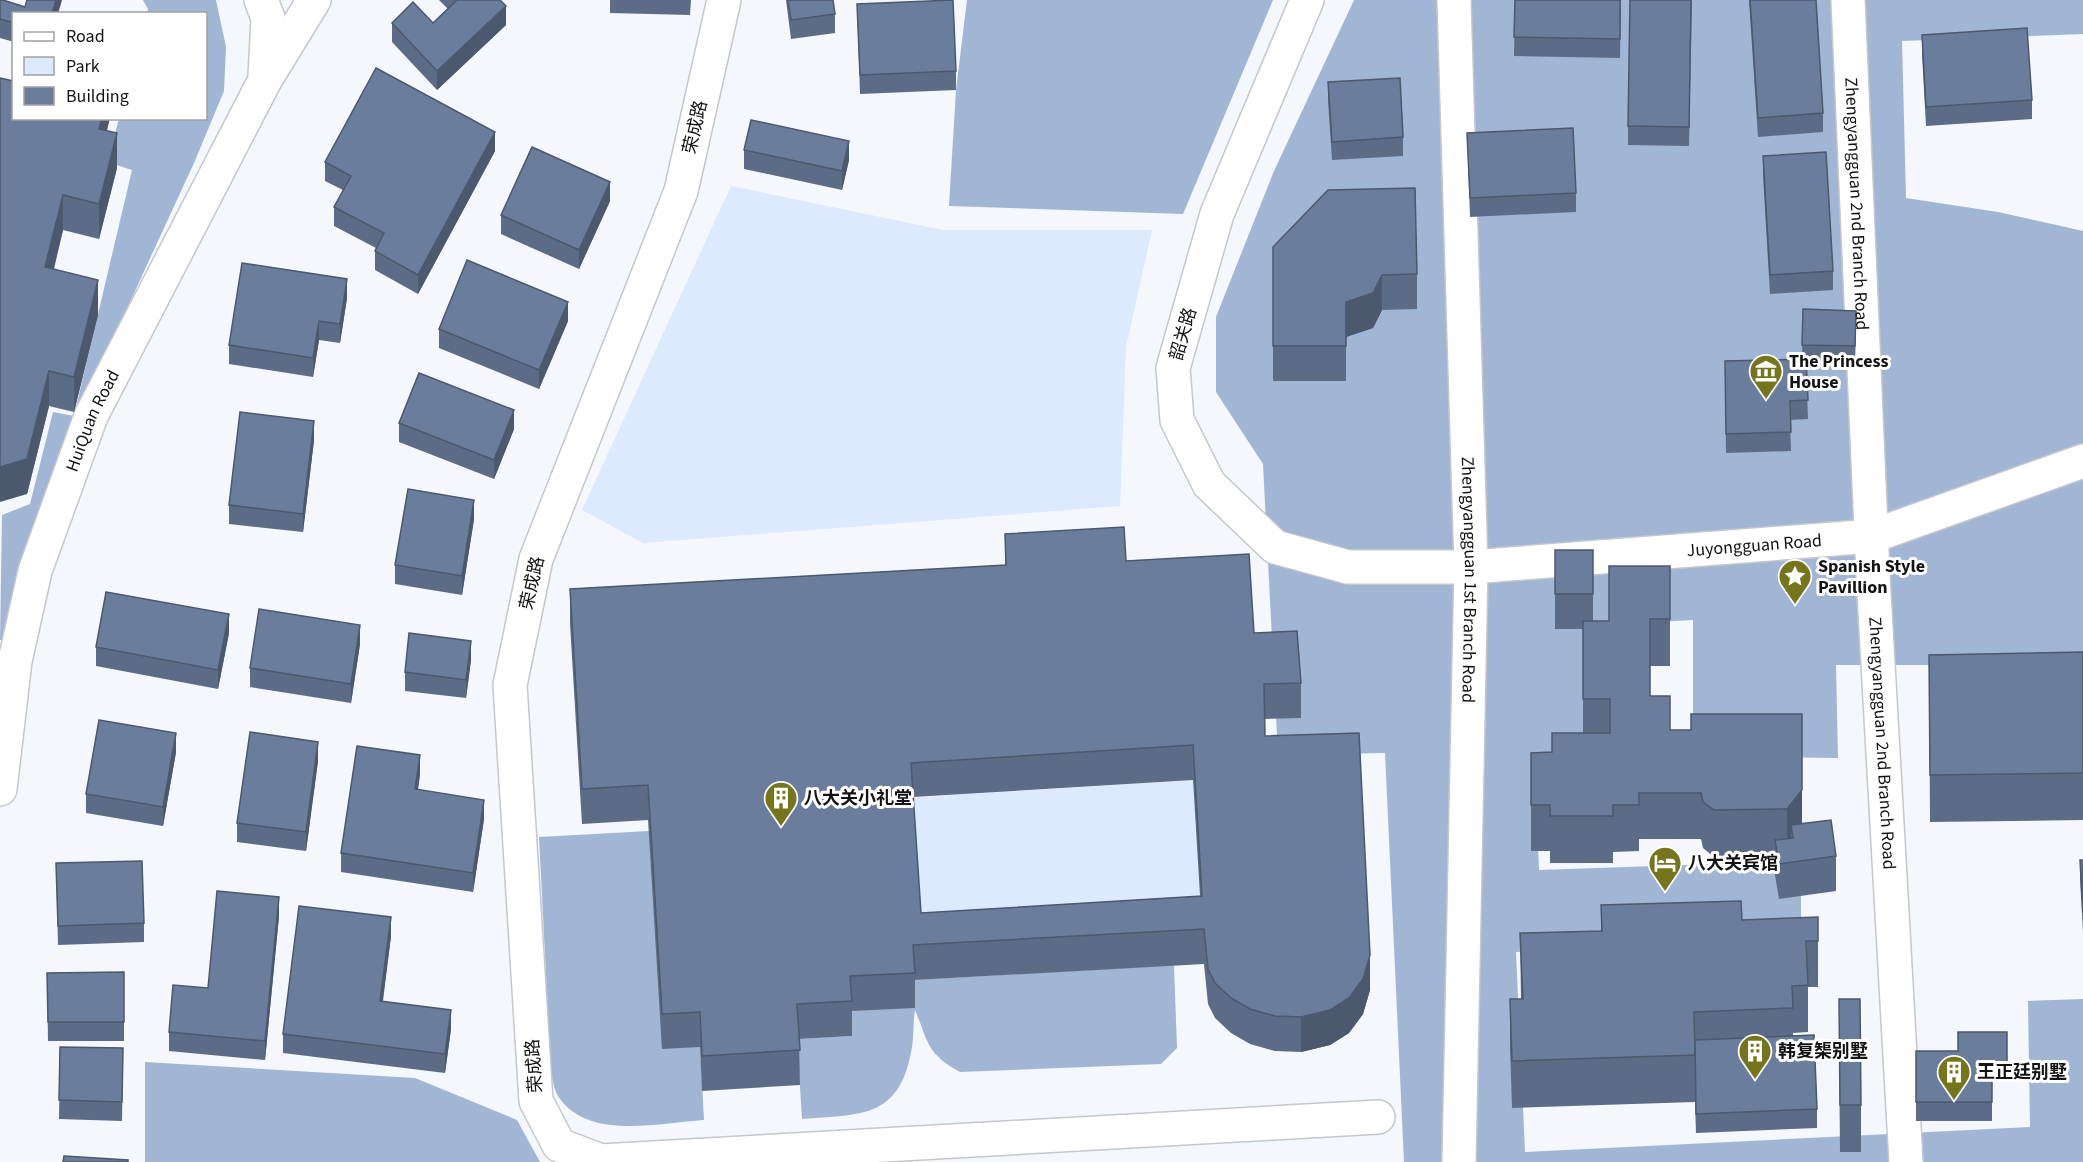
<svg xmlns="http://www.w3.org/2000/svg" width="2083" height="1162" viewBox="0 0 2083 1162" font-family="'Source Sans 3','Noto Sans SC',sans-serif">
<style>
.green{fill:#dce9fe}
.forest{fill:#a1b5d5}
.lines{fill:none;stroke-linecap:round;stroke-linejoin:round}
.minor-casing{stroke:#c4c7cc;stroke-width:36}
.minor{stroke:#fff;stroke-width:33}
.wall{fill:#5c6c86;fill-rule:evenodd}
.shaded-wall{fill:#4b586d}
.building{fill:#6b7d9c;stroke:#4b586d;stroke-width:1.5;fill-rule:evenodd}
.labels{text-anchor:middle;stroke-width:6;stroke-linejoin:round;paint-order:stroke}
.street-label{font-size:18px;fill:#121314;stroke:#fff}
.poi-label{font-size:18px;font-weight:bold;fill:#121314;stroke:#fff;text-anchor:start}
</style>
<rect width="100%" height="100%" fill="#f4f7fc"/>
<g class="green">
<path d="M731,186L943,230H1152L1126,347L1120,506L643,543L582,510Z"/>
<path d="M1193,780L1202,931L921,948L911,798Z"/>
</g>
<g class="forest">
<path d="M143,0H216L226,47L224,91L194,163L104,358L9,640H0L2,515L30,504L53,412L74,416L132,170L107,162L119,119L206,118V14L147,13L148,9Z"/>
<path d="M967,0H1273L1183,214L949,206L956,90Z"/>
<path d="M1354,0H2083V34L1902,41L1906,198L1998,212L2083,231V665H1836L1838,758L1693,756V620L1598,625L1600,767L1535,768L1539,870L1801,861V938L1516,952L1525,1152L2030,1127L2028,1001L2083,999V1162H1404L1385,753L1278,755L1263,464L1216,392V317L1274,171Z"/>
<path d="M649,831L700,1047L704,1120C659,1123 587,1141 558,1096C554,1090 553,1080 551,1073L539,837Z"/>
<path d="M1174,965L1177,1048L1161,1064L960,1072C926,1053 929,1043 915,1010C913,1022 914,1035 912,1047C900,1119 863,1114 802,1119L797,1039L851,1036L850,1011L913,980Z"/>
<path d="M145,1062L415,1078L517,1120L540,1162H145Z"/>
</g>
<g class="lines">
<defs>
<g id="minor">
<path d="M261,0L268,18L265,76"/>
<path d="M724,0L681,191L536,559L510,685L536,1101L559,1145L601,1161L1378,1117"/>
<path id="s1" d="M1307,0L1217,214L1173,368L1177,420L1209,484L1275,547L1348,567H1471L1873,536L2083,461"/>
<path id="s2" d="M1454,0L1471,567L1459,1162"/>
<path id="s3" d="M1848,0L1873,575L1906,1162"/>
<path id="s4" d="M0,789L15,661L35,571L91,416L265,80L314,0"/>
</g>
</defs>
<use href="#minor" class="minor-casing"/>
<use href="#minor" class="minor"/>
</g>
<g class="wall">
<path d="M0,0L25,7L62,0L14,14V42L0,38Z"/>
<path d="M439,0H500L506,25L437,90L392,42V23H433L448,9Z"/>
<path d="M610,0H691L690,15L610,13Z"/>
<path d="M786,0H833L835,14V33L791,39Z"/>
<path d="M1515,0H1621L1620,58L1514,56Z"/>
<path d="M1692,0L1689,146L1628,145V126Z"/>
<path d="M1749,0H1816L1823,113V132L1758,137Z"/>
<path d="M857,4L956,71V90L860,94Z"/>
<path d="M1922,35L2032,100V119L1926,126L1922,54Z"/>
<path d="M0,78L107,131L117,168L99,239L63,230L54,269L98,315L74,412L49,406L27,494Z"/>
<path d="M1328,82L1403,137V156L1332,160L1328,101Z"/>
<path d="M1467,133L1576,193V212L1470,217Z"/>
<path d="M744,150L849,160L842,190L744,169Z"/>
<path d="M495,151L418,294L375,270V251L376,248L334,226V207L343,190L325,181V162Z"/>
<path d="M1763,156L1833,271V290L1770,294L1763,175Z"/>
<path d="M610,201L579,269L501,234V215Z"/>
<path d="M1273,247L1417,274V309L1382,310L1373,328L1346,337V381H1273Z"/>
<path d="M347,298L340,343L319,340L313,377L229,364V345Z"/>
<path d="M1803,309L1856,329L1855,365L1806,364L1808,419L1790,420L1791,451L1726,453L1725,361L1802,360Z"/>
<path d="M568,321L539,389L439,348V329Z"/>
<path d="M399,423L514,429L494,479L399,442Z"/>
<path d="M314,440L303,532L229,524V505Z"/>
<path d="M474,519L462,595L395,584V565Z"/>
<path d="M1005,534L1126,561L1254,633L1301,683V718L1265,719V736L1370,990L1363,1014L1349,1033L1330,1045L1301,1052L1275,1051L1250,1044L1231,1033L1215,1018L1208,1004L1204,964L915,980V1008L852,1011V1036L799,1039L800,1085L702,1091L700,1047L662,1049L648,820L582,824L570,624V589L1005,565ZM1193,780L1200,896L921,913L913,797Z"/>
<path d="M1555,550H1593V621H1609L1670,566V666H1650V696L1670,730H1691L1802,714V824L1836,856V891L1779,899L1775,875V856L1714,857L1703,848L1701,839H1639V851L1613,852V863H1550V851H1531V753L1552,752L1583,733V629H1555Z"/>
<path d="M229,633L218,689L96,666V647Z"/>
<path d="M360,644L351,703L250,687V668Z"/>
<path d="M2083,652V820L1930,822L1929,655Z"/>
<path d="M471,660L466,698L405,691V672Z"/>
<path d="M176,752L163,826L86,813V794Z"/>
<path d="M318,761L306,851L237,842V823Z"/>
<path d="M420,774L418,790L484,819L473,892L341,872V853Z"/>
<path d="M2080,860H2083V932L2080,879Z"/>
<path d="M56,863L144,923V942L58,945Z"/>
<path d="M1601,905L1742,920L1818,941V987H1808V1032L1793,1033V1036L1817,1109V1128L1696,1133L1695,1102L1512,1108L1510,1046V999H1521L1520,933L1601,931Z"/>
<path d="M279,916L265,1060L169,1051V1032L208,988Z"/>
<path d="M391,936L383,1001L451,1029L445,1073L283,1053V1034Z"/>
<path d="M124,972V1041H48L47,973Z"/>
<path d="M2007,1032V1081H1992V1121H1916V1051H1958Z"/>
<path d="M1839,1045L1861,1105V1152H1840Z"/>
<path d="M60,1047L123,1048L122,1121L59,1119Z"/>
</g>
<g class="shaded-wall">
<path d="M56,0H62L58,14H52Z"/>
<path d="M506,6V25L437,90V71Z"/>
<path d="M102,118H110L99,164V129Z"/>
<path d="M495,132V151L418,294V275Z"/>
<path d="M117,133V168L99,239V204Z"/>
<path d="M849,141V160L842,190V171Z"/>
<path d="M610,182V201L579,269V250Z"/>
<path d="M63,195V230L45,302V267Z"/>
<path d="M1382,275V310L1373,328L1346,337V302Z"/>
<path d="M347,279V298L340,343V324Z"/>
<path d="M98,280V315L74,412V377Z"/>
<path d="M568,302V321L539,389V370Z"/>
<path d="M319,321V340L313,377V358Z"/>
<path d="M49,371V406L27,494L0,502V467Z"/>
<path d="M514,410V429L494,479V460Z"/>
<path d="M314,421V440L303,532V514Z"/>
<path d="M474,500V519L462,595V576Z"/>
<path d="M229,614V633L218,689V670Z"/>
<path d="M360,625V644L351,703V684Z"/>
<path d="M471,641V660L466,698V680Z"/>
<path d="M176,733V752L163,826V807Z"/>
<path d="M318,742V761L306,851V832Z"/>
<path d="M420,755V774L415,808V789Z"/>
<path d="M1802,790V836L1791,825V850L1787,855V809Z"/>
<path d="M484,800V819L473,892V873Z"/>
<path d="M279,897V916L265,1060V1041Z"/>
<path d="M391,917V936L380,1020V1001Z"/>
<path d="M1370,955V990L1363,1014L1349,1033L1330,1045L1301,1052V1017Z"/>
<path d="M451,1010V1029L445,1073V1054Z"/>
</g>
<g class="building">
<path d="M0,0H3L25,7L27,0H56L52,14H14V23L0,19Z"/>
<path d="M457,0H500L506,6L437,71L392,23L413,2L433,23Z"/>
<path d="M788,0H833L835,14L791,20Z"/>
<path d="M953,0L956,71L860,75L857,4Z"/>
<path d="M1515,0H1620V39L1514,37Z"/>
<path d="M1630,0H1691L1689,127L1628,126Z"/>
<path d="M1750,0H1816L1823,113L1758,118Z"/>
<path d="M2027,28L2032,100L1926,107L1922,35Z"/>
<path d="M376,68L495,132L418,275L375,251L384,233L334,207L351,176L325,162Z"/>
<path d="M0,78L14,81V118H102L99,129L117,133L99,204L63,195L45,267L98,280L74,377L49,371L27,459L0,467Z"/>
<path d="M1400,78L1403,137L1332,142L1328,82Z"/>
<path d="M751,120L849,141L842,171L744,150Z"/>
<path d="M1573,128L1576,193L1470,198L1467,133Z"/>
<path d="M532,147L610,182L579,250L501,215Z"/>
<path d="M1826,152L1833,271L1770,275L1763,156Z"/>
<path d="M1415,188L1417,274L1382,275L1373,293L1346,302V346H1273V247L1328,190Z"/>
<path d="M467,260L568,302L539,370L439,329Z"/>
<path d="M242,263L347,279L340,324L319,321L313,358L229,345Z"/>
<path d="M1803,309L1856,311L1855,346L1802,345Z"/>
<path d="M1806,359L1808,400L1790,401L1791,432L1726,434L1725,361Z"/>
<path d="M419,373L514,410L494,460L399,423Z"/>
<path d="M240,412L314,421L303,514L229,505Z"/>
<path d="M408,489L474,500L462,576L395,565Z"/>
<path d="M1124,527L1126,561L1249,554L1254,633L1297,631L1301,683L1264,684L1265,736L1359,733L1370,955L1363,979L1349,998L1330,1010L1301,1017L1275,1016L1250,1009L1231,998L1215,983L1208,969L1204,929L913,945L915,973L850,976L852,1001L797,1004L800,1050L702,1056L700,1012L662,1014L648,785L582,789L570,589L1006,565L1005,534ZM1193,745L1202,896L921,913L911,763Z"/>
<rect x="1555" y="550" width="38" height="44"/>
<path d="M1609,566H1670V619H1650V696H1670V730H1691V714H1802V790L1787,809L1714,810L1703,802L1701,793H1639V805H1613V816H1550V805H1531V753L1552,752V733H1610V699H1583V621H1609Z"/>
<path d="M106,592L229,614L218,670L96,647Z"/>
<path d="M259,609L360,625L351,684L250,668Z"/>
<path d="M409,633L471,641L466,680L405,672Z"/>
<path d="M2083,652V773L1930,775L1929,655Z"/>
<path d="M99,720L176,733L163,807L86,794Z"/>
<path d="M250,732L318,742L306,832L237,823Z"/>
<path d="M357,746L420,755L415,789L484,800L473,873L341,853Z"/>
<path d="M1831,820L1836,856L1779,864L1775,840L1793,838L1791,825Z"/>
<path d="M2080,860H2083V913Z"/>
<path d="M142,861L144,923L58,926L56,863Z"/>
<path d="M217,891L279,897L265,1041L169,1032L173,985L208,988Z"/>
<path d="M1741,901L1742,920L1818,917V941H1806L1808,985L1792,986L1793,1008L1694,1012L1695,1055L1512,1061L1510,999H1523L1520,933L1602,931L1601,905Z"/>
<path d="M299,906L391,917L380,1001L451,1010L445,1054L283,1034Z"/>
<path d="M124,972V1022H48L47,973Z"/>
<path d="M1839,999H1860L1861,1105H1840Z"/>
<path d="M1958,1032H2007V1062H1992V1102H1916V1051H1958Z"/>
<path d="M1814,1035L1817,1109L1696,1114L1695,1040Z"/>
<path d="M60,1047L123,1048L122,1102L59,1100Z"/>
<path d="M64,1156L128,1160V1162H63Z"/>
</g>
<defs>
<symbol id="museum-pin" viewBox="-11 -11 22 30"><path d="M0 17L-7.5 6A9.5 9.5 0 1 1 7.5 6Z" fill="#75761c" stroke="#fff"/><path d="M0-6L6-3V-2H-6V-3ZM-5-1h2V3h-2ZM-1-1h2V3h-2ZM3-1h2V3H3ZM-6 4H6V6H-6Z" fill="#fff"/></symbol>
<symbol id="sight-pin" viewBox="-11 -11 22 30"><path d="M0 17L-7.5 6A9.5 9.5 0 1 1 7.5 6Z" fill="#75761c" stroke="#fff"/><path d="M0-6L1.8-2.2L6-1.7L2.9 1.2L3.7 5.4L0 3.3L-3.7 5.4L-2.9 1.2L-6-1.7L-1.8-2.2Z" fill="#fff"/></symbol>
<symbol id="building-pin" viewBox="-11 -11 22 30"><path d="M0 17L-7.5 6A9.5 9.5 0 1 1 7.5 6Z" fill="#75761c" stroke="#fff"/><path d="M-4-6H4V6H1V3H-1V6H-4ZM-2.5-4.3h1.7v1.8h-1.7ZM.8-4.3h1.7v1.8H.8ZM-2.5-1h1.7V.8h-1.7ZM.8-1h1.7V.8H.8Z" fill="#fff"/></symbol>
<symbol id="hotel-pin" viewBox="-11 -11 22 30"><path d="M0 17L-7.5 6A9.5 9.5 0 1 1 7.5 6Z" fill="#75761c" stroke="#fff"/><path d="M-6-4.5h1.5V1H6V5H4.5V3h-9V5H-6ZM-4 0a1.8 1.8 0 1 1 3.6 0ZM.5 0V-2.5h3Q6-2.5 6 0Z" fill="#fff"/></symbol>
</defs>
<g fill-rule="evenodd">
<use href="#museum-pin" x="1747" y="352" width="38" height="52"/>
<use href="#sight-pin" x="1776" y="557" width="38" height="52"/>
<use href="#building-pin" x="762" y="779" width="38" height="52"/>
<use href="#hotel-pin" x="1646" y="844" width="38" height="52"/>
<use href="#building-pin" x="1736" y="1032" width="38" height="52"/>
<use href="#building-pin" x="1935" y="1053" width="38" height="52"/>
</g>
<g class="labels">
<g class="street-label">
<text transform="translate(695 127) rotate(-77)" y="6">荣成路</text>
<text dy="6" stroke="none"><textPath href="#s3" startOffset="204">Zhengyangguan 2nd Branch Road</textPath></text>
<text transform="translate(1183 334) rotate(-74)" y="6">韶关路</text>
<text dy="6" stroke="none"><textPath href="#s4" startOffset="382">HuiQuan Road</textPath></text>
<text dy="6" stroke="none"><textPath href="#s1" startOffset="1090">Juyongguan Road</textPath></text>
<text dy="6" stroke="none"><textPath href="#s2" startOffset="580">Zhengyangguan 1st Branch Road</textPath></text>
<text transform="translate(532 583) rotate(-77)" y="6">荣成路</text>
<text dy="6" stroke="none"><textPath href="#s3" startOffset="744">Zhengyangguan 2nd Branch Road</textPath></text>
<text transform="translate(534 1066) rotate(-94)" y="6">荣成路</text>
</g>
<g class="poi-label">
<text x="1789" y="367">The Princess<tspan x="1789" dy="21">House</tspan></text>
<text x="1818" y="572">Spanish Style<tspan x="1818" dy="21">Pavillion</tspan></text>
<text x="804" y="804">八大关小礼堂</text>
<text x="1688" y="869">八大关宾馆</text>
<text x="1778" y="1057">韩复榘别墅</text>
<text x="1977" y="1078">王正廷别墅</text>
</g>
</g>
<rect x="12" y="12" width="195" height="108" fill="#ffffff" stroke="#a0a1a1" stroke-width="1.5"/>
<rect x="24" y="32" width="30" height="9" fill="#ffffff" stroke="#a0a1a1" stroke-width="1.5"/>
<text x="66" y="42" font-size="18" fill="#121314">Road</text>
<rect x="24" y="57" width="30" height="18" fill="#dce9fe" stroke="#a0a1a1" stroke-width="1.5"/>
<text x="66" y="72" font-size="18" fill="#121314">Park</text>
<rect x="24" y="87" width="30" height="18" fill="#6b7d9c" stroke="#a0a1a1" stroke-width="1.5"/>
<text x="66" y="102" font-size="18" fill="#121314">Building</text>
</svg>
